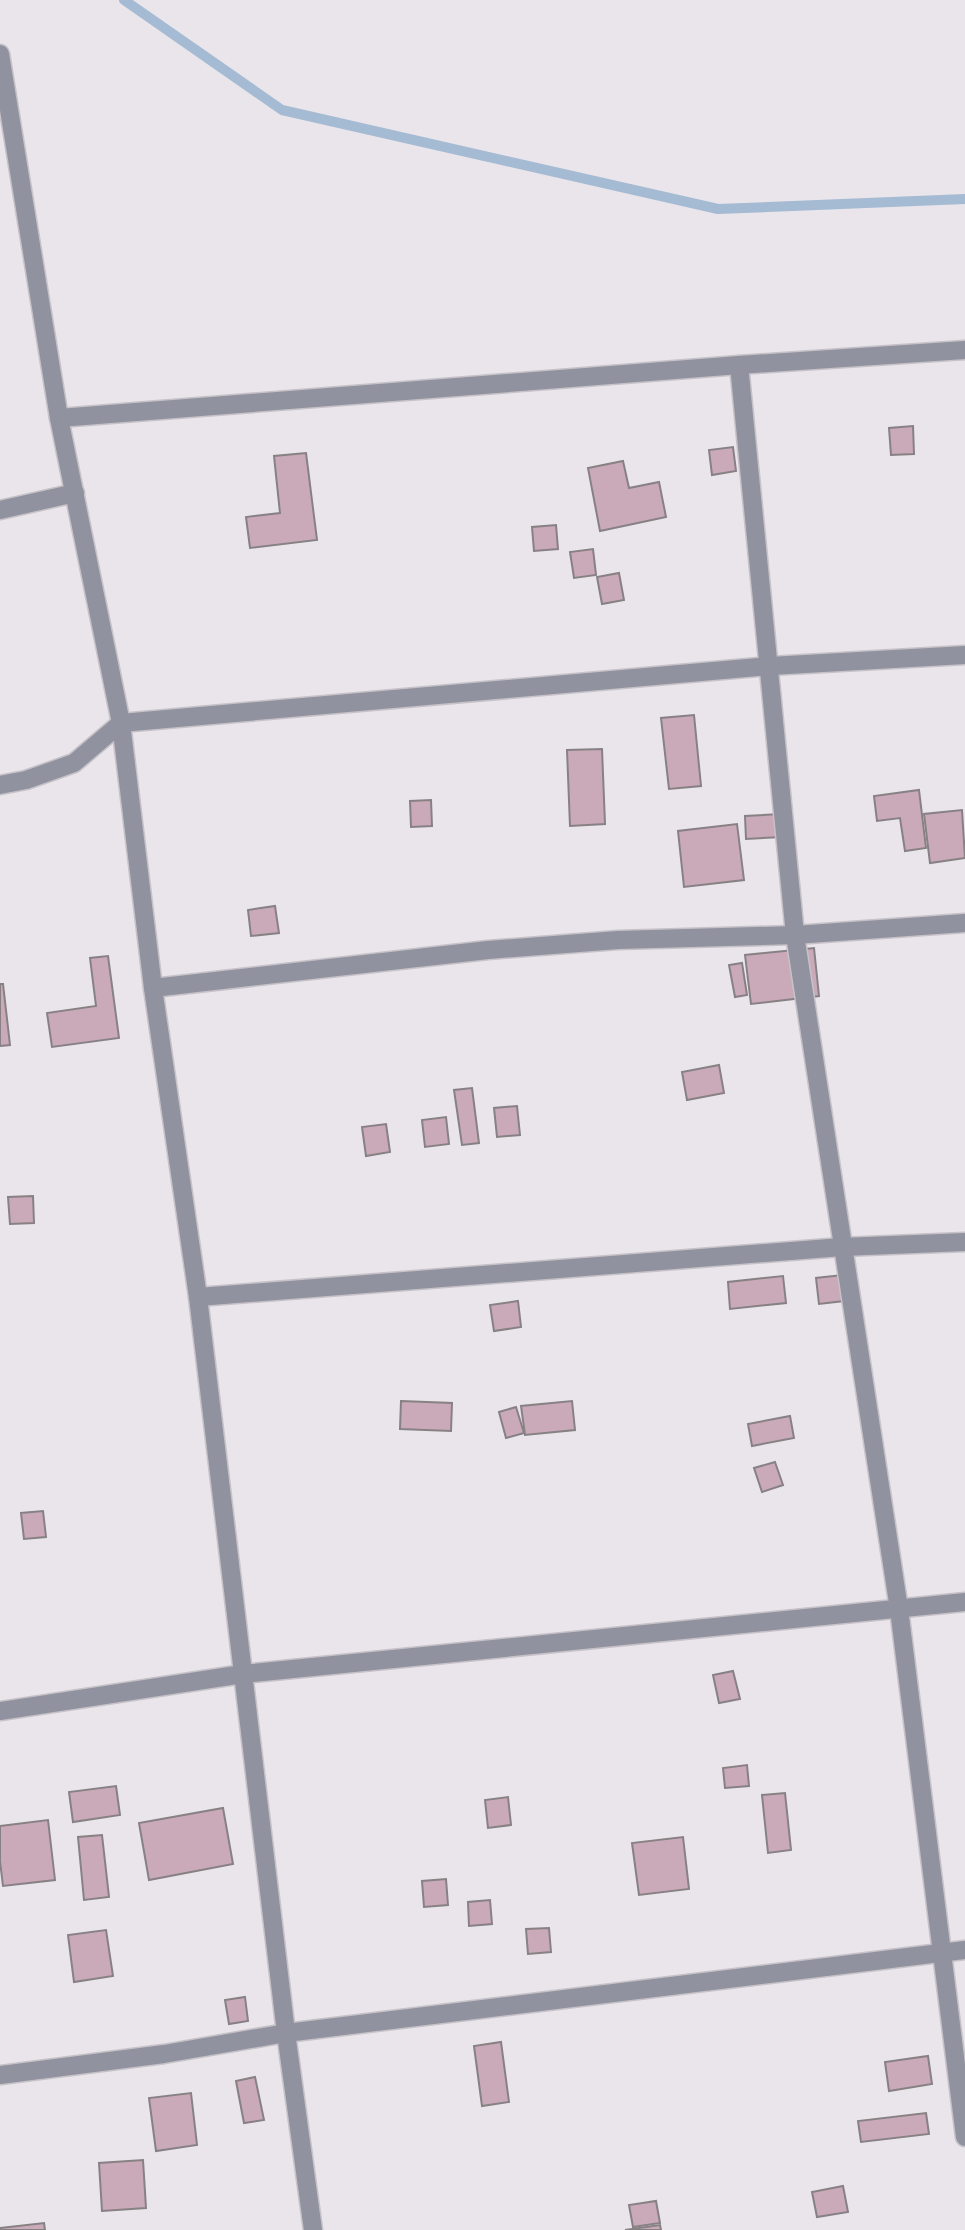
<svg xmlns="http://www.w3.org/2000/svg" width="965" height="2230" viewBox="0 0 965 2230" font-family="'Roboto Serif',serif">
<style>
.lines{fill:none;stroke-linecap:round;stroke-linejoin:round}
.stream{stroke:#a5bbd3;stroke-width:10}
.building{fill:#caaab9;stroke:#888184;stroke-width:2}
.street-casing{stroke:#c6c2c8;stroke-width:21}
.street{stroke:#91929f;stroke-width:18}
</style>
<rect width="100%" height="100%" fill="#e9e5eb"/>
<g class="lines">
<path class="stream" d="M124,0L282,110L718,209L965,199"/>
</g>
<g class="building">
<path d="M913,426L914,454L891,455L889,428Z"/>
<path d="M733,447L736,471L712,475L709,450Z"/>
<path d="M306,453L317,540L250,548L246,517L280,513L274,456Z"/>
<path d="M623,461L629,488L659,482L666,517L600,531L588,468Z"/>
<path d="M556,525L558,549L534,551L532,527Z"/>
<path d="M593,549L596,575L574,578L570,552Z"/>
<path d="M619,573L624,600L602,604L597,577Z"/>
<path d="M694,715L701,786L669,789L661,718Z"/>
<path d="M602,749L605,824L570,826L567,750Z"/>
<path d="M919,790L926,848L905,851L900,818L877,821L874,796Z"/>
<path d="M431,800L432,826L411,827L410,801Z"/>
<path d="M962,810L965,858L930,863L924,814Z"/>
<path d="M781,814L782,837L746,839L745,816Z"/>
<path d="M737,824L744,880L684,887L678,831Z"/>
<path d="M275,906L279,933L251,936L248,910Z"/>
<path d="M814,948L819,996L751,1004L745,955Z"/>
<path d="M108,956L119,1038L52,1047L47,1013L96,1006L90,958Z"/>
<path d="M742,963L747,995L735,997L729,965Z"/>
<path d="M0,984H3L10,1045L0,1046Z"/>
<path d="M719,1065L724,1093L687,1100L682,1072Z"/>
<path d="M472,1088L479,1143L462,1145L454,1090Z"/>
<path d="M517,1106L520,1135L497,1137L494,1108Z"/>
<path d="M446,1117L449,1144L425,1147L422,1120Z"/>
<path d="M386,1124L390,1152L366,1156L362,1127Z"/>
<path d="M33,1196L34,1223L10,1224L8,1197Z"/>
<path d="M842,1275L844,1301L819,1304L816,1278Z"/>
<path d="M783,1276L786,1303L730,1309L728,1282Z"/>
<path d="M518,1301L521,1327L494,1331L490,1305Z"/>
<path d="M401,1401L452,1403L451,1431L400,1429Z"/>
<path d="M572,1401L575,1430L525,1435L521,1406Z"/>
<path d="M516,1407L524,1433L506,1438L499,1412Z"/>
<path d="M790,1416L794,1438L752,1446L748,1424Z"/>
<path d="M775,1462L783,1485L762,1492L754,1468Z"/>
<path d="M43,1511L46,1537L24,1539L21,1513Z"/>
<path d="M733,1671L740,1699L719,1703L713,1675Z"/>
<path d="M747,1765L749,1786L725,1788L723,1768Z"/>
<path d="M116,1786L120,1815L73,1822L69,1792Z"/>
<path d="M785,1793L791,1850L768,1853L762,1795Z"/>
<path d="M508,1797L511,1825L488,1828L485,1800Z"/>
<path d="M223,1808L233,1864L149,1880L139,1823Z"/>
<path d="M48,1820L55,1880L3,1886L0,1861V1826Z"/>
<path d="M102,1835L109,1897L84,1900L78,1837Z"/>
<path d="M683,1837L689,1889L639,1895L632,1843Z"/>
<path d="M446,1879L448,1905L424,1907L422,1881Z"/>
<path d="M490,1900L492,1924L469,1926L468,1902Z"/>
<path d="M549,1928L551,1952L528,1954L526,1929Z"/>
<path d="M106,1930L113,1976L74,1982L68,1935Z"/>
<path d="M245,1997L248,2021L229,2024L225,2000Z"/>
<path d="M501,2042L509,2102L482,2106L474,2046Z"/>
<path d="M928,2056L932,2084L889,2091L885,2062Z"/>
<path d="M255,2077L264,2120L244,2123L236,2081Z"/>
<path d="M191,2093L197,2145L156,2151L149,2098Z"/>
<path d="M926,2113L929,2134L861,2142L858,2121Z"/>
<path d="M143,2160L146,2208L102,2211L99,2163Z"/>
<path d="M843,2186L848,2212L817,2217L812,2192Z"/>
<path d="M656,2201L660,2223L633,2227L629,2205Z"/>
<path d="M44,2223L45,2230H0V2228Z"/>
<path d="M660,2225L661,2230H625Z"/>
</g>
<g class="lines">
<defs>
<g id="street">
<path d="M0,54L59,418L121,723L153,988L198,1297L286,2033L313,2230"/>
<path d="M739,365L795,935L899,1609L965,2137"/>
<path d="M59,418L739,365L965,350"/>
<path d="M0,510L75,493"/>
<path d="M0,785L26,780L74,763L121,723L770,666L965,655"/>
<path d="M153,988L488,950L618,940L795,935L965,923"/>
<path d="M198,1297L842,1247L965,1242"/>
<path d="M0,1711L243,1674L965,1602"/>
<path d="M0,2075L164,2054L286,2033L965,1950"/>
</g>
</defs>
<use href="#street" class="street-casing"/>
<use href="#street" class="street"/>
</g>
</svg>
